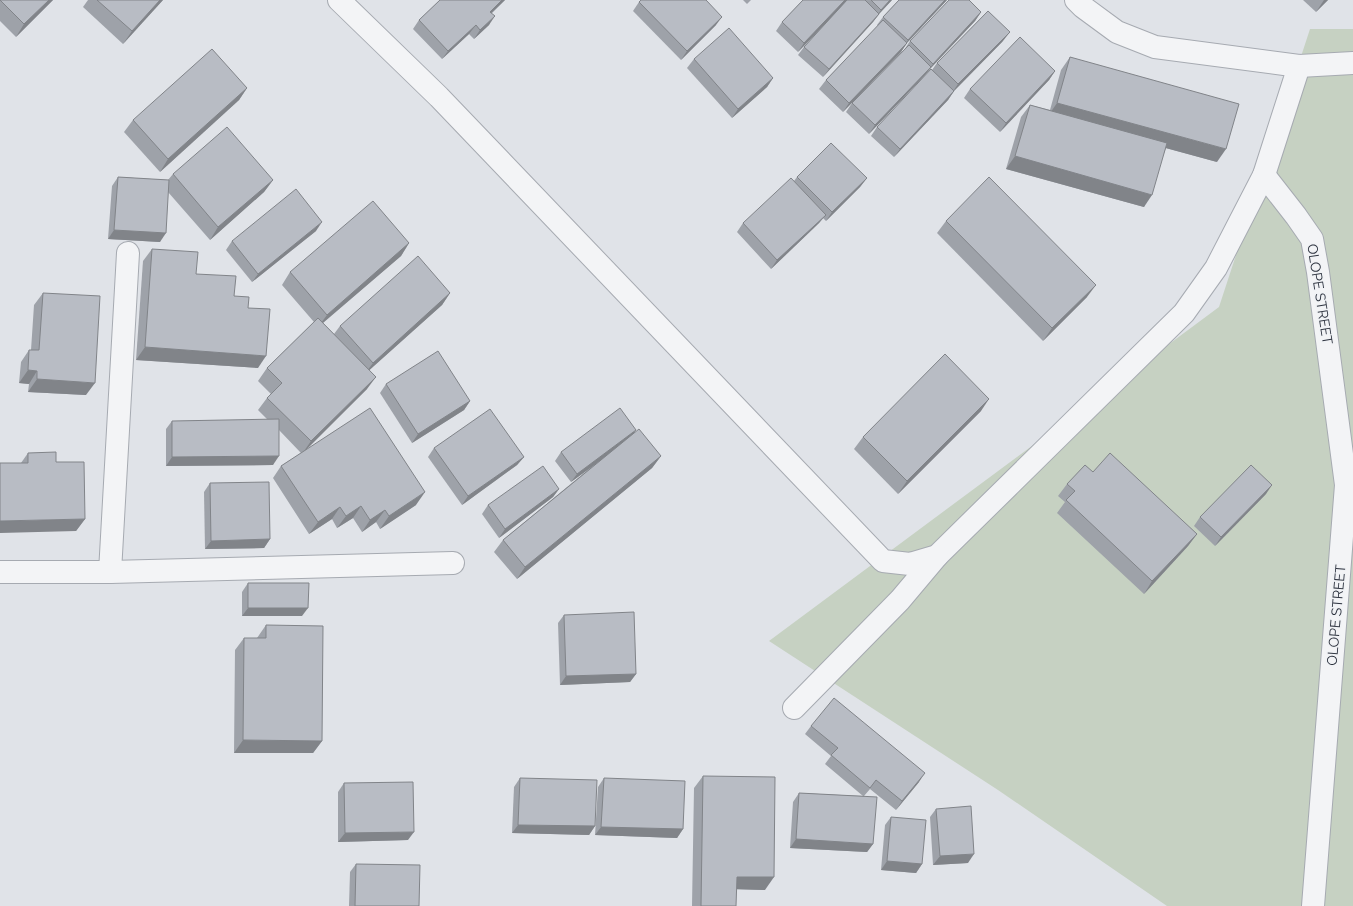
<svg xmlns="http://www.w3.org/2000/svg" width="1353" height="906" viewBox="0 0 1353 906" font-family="Raleway,sans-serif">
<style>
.green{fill:#c6d1c2}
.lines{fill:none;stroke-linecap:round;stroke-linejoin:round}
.minor-casing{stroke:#a6aab1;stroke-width:24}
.minor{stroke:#f3f4f6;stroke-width:22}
.wall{fill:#9ea2a9}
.shaded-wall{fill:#818489}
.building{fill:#b8bcc4;stroke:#818489}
.labels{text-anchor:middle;stroke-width:3;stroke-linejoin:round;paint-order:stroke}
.street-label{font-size:14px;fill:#2b313d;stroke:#f0f2f5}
</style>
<rect width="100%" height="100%" fill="#e0e3e8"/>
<path class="green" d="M1310,29H1353V906H1167L998,790L769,641L1219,307Z"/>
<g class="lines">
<defs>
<g id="minor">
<path d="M339,0L439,97L883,561L910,564L937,556L1184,313L1216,268L1264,175L1299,66L1155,47L1117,32L1083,7L1076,0"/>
<path d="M1299,66L1353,63"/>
<path d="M1264,175L1296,216L1312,239L1318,272L1346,485L1313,906"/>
<path d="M0,572H110L453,563"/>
<path d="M110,572L128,253"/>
<path d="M794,708L900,600L937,556"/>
</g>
</defs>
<use href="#minor" class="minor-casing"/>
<use href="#minor" class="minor"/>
</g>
<g class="wall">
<path d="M0,0H53L16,37L0,21Z"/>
<path d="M88,0H163L123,44L83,7Z"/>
<path d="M440,0H505L492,13L489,25L474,39L469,34L442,59L413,29L419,20Z"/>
<path d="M743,0H751L747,4Z"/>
<path d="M803,0H892L879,14L873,22L823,77L798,55L804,47L839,10L798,52L776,31L782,22Z"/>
<path d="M899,0H947L907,43L901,52L843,112L819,89L826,80L878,26L877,25L883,17Z"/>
<path d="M1303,0H1328L1316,12Z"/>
<path d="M639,2L716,25L681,60L633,11Z"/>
<path d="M981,12L975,21L929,70L925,75L869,134L846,112L852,103L904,50L910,41Z"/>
<path d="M1003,41L954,91L948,100L894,157L871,136L877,127L932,70L937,63Z"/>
<path d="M1070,57L1217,162L1166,148L1144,207L1006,169L1021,117L1030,105L1050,110L1061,70Z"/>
<path d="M694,59L773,78L767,87L732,118L687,68Z"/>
<path d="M1055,71L1049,80L1000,132L964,98L970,89Z"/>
<path d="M247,88L239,100L160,172L124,132L133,120Z"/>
<path d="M173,174L273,180L264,192L210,240L168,192L160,242L108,239L112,186L118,177L168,180Z"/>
<path d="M797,177L867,178L860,187L826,221L823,218L819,223L771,269L737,232L743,223L794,181Z"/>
<path d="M946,221L1087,297L1043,341L937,233Z"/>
<path d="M316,231L252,282L226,250L232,241Z"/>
<path d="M409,243L401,256L323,323L334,334L340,326L450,293L442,305L369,370L367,389L305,450L416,505L380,529L376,522L362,532L353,518L337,528L332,519L309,534L273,478L281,466L301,453L279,430L273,465L166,466V429L172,421L268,420L258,410L267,398L271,394L258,381L267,368L314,322L282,285L290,272Z"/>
<path d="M152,249L196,274L234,296L248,308L258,368L136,360L143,261Z"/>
<path d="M43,293L86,395L28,392L29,384L19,383L21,362L29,350H31L34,305Z"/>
<path d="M386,384L470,401L464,410L412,443L380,393Z"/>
<path d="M981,411L898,494L854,449L863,437Z"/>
<path d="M635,432L661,456L652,468L517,579L494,552L503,540L590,468L571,482L555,461L561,452Z"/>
<path d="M434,448L524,457L517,465L462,505L428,457Z"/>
<path d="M28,453L56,462L85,519L76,531L21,463Z"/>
<path d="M1093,472L1197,534L1188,546L1144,594L1057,513L1065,502L1058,496L1067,484Z"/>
<path d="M210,483L270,539L264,548L205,549L204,492Z"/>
<path d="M559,489L553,497L499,538L482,514L488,505Z"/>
<path d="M1266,494L1215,546L1194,526L1200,517Z"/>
<path d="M248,583L302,616H242V592Z"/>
<path d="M564,615L636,674L630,682L560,685L558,623Z"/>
<path d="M266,625L322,741L313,753H234L235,650L244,638H257Z"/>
<path d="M811,726L919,782L896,810L870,789L864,796L873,844L867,852L790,848L793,802L799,793L863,796L825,764L831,756L805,734Z"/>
<path d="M703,776L765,890L736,889V906H692L694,788Z"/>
<path d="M520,778L595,826L589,835L512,833L514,787Z"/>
<path d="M604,778L683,829L677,838L595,835L598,787Z"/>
<path d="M344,783L408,840L338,842V792Z"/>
<path d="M936,809L968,863L933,865L930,817Z"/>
<path d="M891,817L922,864L916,873L881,870L885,825Z"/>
<path d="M356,864L419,906H349L350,872Z"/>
</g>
<g class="shaded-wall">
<path d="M49,0H53L16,37L24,24Z"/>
<path d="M160,0H163L123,44L132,31Z"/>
<path d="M502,0H505L484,20L490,12Z"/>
<path d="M845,0H848L798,52L804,43Z"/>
<path d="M890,0H892L879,14L873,22L823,77L829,69L875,18L881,10Z"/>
<path d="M945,0H947L904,46L907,43L901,52L843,112L849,103L902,48L908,40Z"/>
<path d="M1324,0H1328L1316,12Z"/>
<path d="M981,12L975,21L929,70L925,75L869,134L875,125L929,69L933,64Z"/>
<path d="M495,16L489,25L474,39L480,30Z"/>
<path d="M722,17L716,25L681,60L687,51Z"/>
<path d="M476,25L469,34L442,59L448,51Z"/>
<path d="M1010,32L1003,41L952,93L958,84Z"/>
<path d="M1055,71L1049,80L1000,132L1006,123Z"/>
<path d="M773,78L767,87L732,118L738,109Z"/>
<path d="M247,88L239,100L160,172L168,159Z"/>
<path d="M954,91L948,100L894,157L900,149Z"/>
<path d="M1057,103L1226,149L1217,162L1048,116Z"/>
<path d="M1015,156L1152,195L1144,207L1006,169Z"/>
<path d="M867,178L860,187L826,221L832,212Z"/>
<path d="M273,180L264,192L210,240L218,227Z"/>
<path d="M826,215L819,223L771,269L777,260Z"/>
<path d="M322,222L316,231L252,282L258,274Z"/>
<path d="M114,230L166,233L160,242L108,239Z"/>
<path d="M409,243L401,256L318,327L327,315Z"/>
<path d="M1096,285L1087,297L1043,341L1052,328Z"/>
<path d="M450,293L442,305L364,375L373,363Z"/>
<path d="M145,347L266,356L258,368L136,360Z"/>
<path d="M28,370L37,371L29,384L19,383Z"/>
<path d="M376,377L367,389L302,454L311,441Z"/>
<path d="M37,379L95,383L86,395L28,392Z"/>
<path d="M989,399L981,411L898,494L907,481Z"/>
<path d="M470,401L464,410L412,443L418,434Z"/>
<path d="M636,430L630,439L571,482L577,474Z"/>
<path d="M279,456L273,465L166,466L172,457Z"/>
<path d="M661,456L652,468L517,579L525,567Z"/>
<path d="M524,457L517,465L462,505L468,496Z"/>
<path d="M1272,485L1266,494L1215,546L1221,537Z"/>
<path d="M559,489L553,497L499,538L505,529Z"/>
<path d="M425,492L416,505L380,529L389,516Z"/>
<path d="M361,506L353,518L337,528L346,516Z"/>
<path d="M340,507L332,519L309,534L318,522Z"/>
<path d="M385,510L376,522L362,532L370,520Z"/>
<path d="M85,519L76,531L0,533V521Z"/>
<path d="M1197,534L1188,546L1144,594L1152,581Z"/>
<path d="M270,539L264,548L205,549L211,541Z"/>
<path d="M248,608H308L302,616H242Z"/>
<path d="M636,674L630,682L560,685L566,676Z"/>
<path d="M243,740L322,741L313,753H234Z"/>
<path d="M925,773L919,782L896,810L902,801Z"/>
<path d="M518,825L595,826L589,835L512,833Z"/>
<path d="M601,827L683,829L677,838L595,835Z"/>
<path d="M414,832L408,840L338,842L345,833Z"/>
<path d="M796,839L873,844L867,852L790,848Z"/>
<path d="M974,854L968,863L933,865L940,856Z"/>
<path d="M887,861L922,864L916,873L881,870Z"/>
<path d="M737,877H774L765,890L728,889Z"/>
</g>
<g class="building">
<path d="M0,0H49L24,24Z"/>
<path d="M97,0H160L132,31Z"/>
<path d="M440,0H502L490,12L495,16L480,30L476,25L448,51L419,20Z"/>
<path d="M641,0H706L722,17L687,51L639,2Z"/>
<path d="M803,0H845L804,43L782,22Z"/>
<path d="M847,0H865L879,14L829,69L804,47Z"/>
<path d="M871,0H890L881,10Z"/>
<path d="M899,0H945L908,40L883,17Z"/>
<path d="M949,0H969L981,12L933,64L910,41Z"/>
<path d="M988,11L1010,32L958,84L937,63Z"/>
<path d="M883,20L907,43L849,103L826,80Z"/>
<path d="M729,28L773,78L738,109L694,59Z"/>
<path d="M1020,37L1055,71L1006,123L970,89Z"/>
<path d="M909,45L931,67L875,125L852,103Z"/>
<path d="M212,49L247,88L168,159L133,120Z"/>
<path d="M1070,57L1239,104L1226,149L1057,103Z"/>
<path d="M931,69L954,91L900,149L877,127Z"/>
<path d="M1030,105L1167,143L1152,195L1015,156Z"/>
<path d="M227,127L273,180L218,227L173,174Z"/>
<path d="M831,143L867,178L832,212L797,177Z"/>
<path d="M118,177L169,180L166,233L114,230Z"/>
<path d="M989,177L1096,285L1052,328L946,221Z"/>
<path d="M791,178L826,215L777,260L743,223Z"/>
<path d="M296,189L322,222L258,274L232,241Z"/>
<path d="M373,201L409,243L327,315L290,272Z"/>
<path d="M152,249L198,252L196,274L236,276L234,296L249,297L248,308L270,309L266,356L145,347Z"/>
<path d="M418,256L450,293L373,363L340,326Z"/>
<path d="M43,293L100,296L95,383L37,379V371L28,370L29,350H39Z"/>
<path d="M318,318L376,377L311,441L267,398L282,383L267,368Z"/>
<path d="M438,351L470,401L418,434L386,384Z"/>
<path d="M945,354L989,399L907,481L863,437Z"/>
<path d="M370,408L425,492L389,516L385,510L370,520L361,506L346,516L340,507L318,522L281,466Z"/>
<path d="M620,408L636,430L577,474L561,452Z"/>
<path d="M490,409L524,457L468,496L434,448Z"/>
<path d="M279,419V456L172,457V421Z"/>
<path d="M639,429L661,456L525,567L503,540Z"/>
<path d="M56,452V462H84L85,519L0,521V463H28V453Z"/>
<path d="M1110,453L1197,534L1152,581L1066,500L1075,491L1067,484L1085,465L1093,472Z"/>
<path d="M1251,465L1272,485L1221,537L1200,517Z"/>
<path d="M543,466L559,489L505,529L488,505Z"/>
<path d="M269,482L270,539L211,541L210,483Z"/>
<path d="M248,583H309L308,608H248Z"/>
<path d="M634,612L636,674L566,676L564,615Z"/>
<path d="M266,625L323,626L322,741L243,740L244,638H266Z"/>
<path d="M834,698L925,773L902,801L876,780L870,788L831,755L838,748L811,726Z"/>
<path d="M703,776L775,777L774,877H737L736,906H701Z"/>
<path d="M520,778L597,780L595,826L518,825Z"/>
<path d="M604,778L685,781L683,829L601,827Z"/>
<path d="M413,782L414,832L345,833L344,783Z"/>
<path d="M799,793L877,797L873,844L796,839Z"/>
<path d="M971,806L974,854L940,856L936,809Z"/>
<path d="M891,817L926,820L922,864L887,861Z"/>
<path d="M356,864L420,865L419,906H355Z"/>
</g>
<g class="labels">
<g class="street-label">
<text transform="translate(1320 294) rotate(81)" y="5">OLOPE STREET</text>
<text transform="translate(1336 615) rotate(-85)" y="5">OLOPE STREET</text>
</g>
</g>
</svg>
